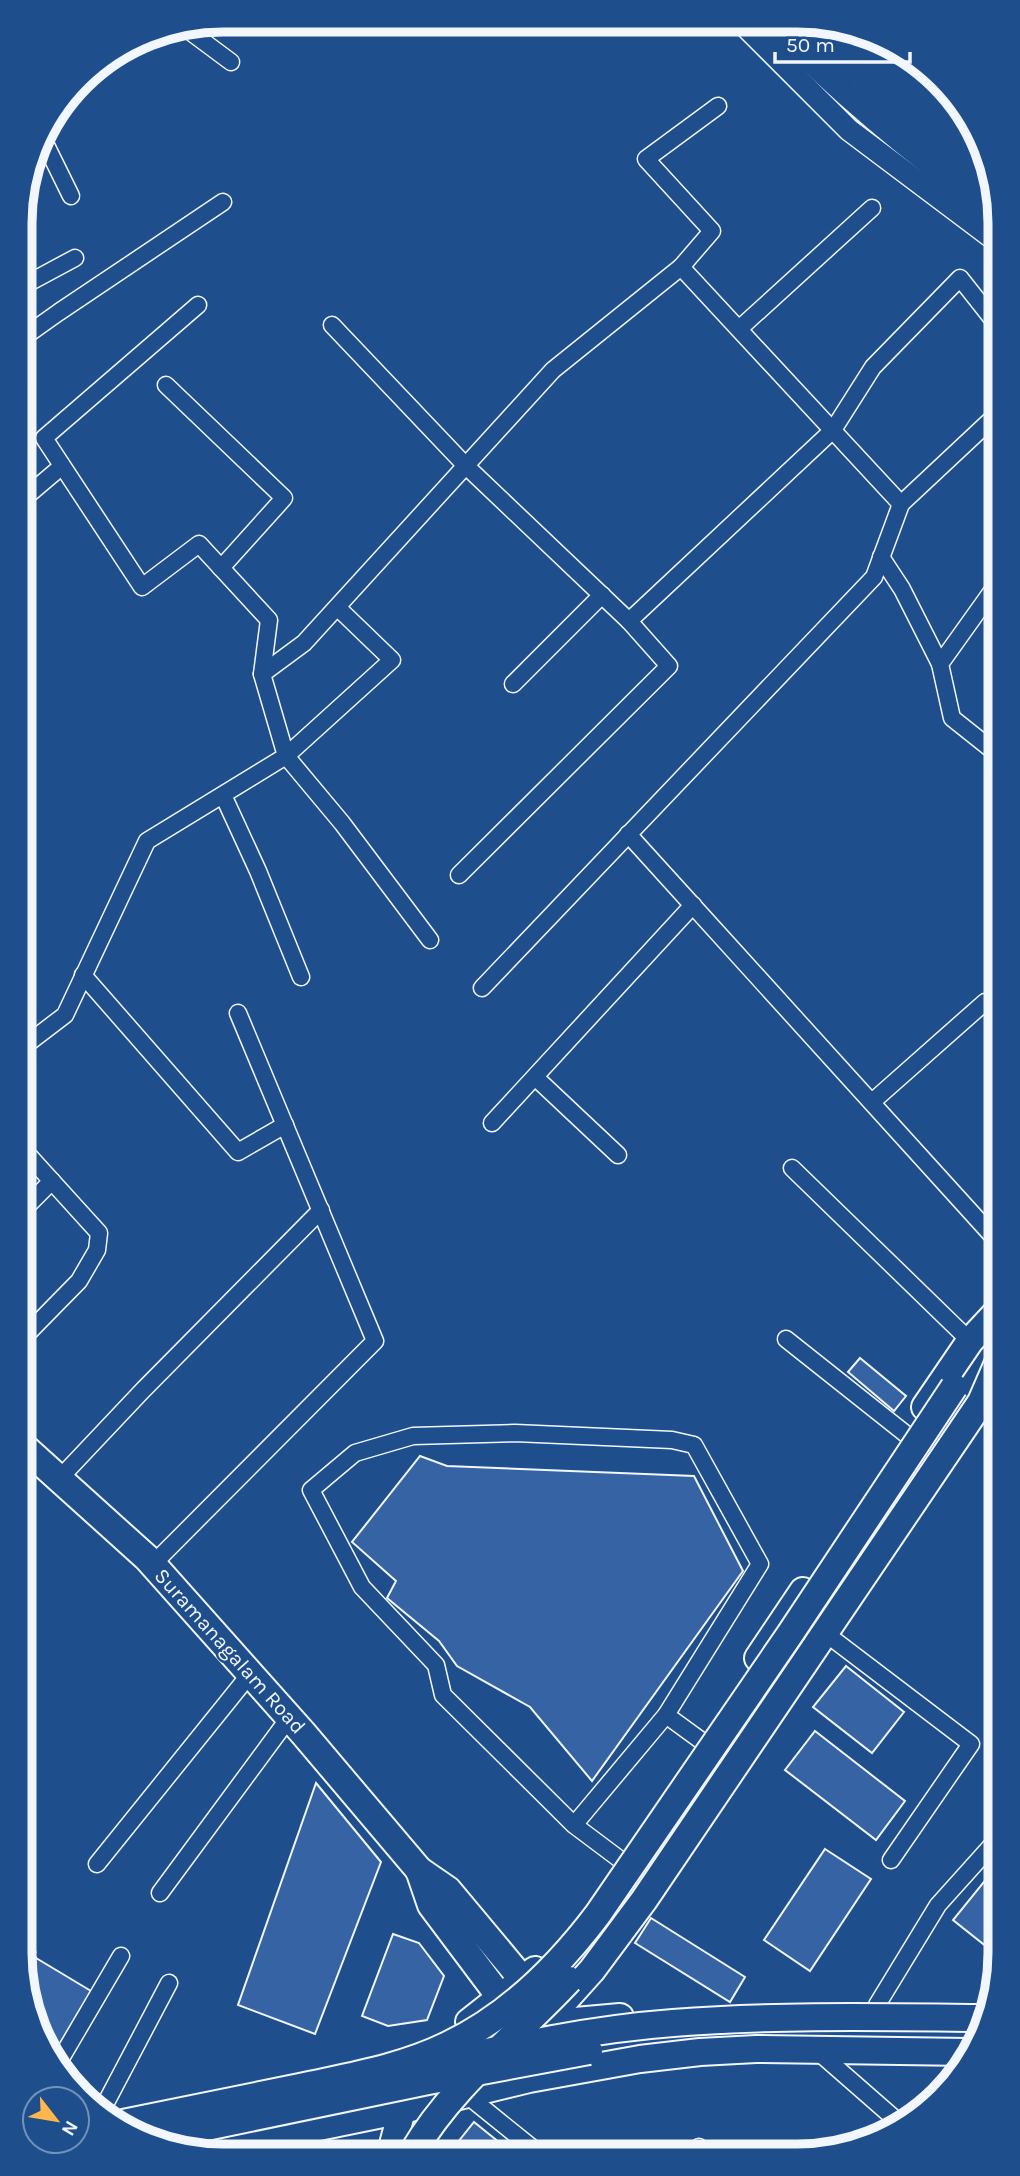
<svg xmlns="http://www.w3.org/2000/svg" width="1020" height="2176" viewBox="0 0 1020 2176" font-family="Karla,sans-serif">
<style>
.building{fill:#3563a3;stroke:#f2f6ff;stroke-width:2}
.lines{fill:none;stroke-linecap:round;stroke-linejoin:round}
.minor-casing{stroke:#f2f6ff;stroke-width:19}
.tertiary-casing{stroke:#f2f6ff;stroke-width:24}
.primary-casing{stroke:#f2f6ff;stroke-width:30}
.trunk-casing{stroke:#f2f6ff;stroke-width:30}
.minor{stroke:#1f4e8c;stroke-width:16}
.tertiary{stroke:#1f4e8c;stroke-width:21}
.primary{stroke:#1f4e8c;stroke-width:26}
.trunk{stroke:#1f4e8c;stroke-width:26}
.primary-bridge-casing{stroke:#f2f6ff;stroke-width:30;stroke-linecap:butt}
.primary-bridge{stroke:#1f4e8c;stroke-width:26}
.labels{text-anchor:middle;stroke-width:5;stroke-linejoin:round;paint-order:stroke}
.street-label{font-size:21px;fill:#f2f6ff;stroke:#1f4e8c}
.rim{fill:none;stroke:#f2f6ff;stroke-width:9}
</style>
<rect width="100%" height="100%" fill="#1f4e8c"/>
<g class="building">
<path d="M860,1358L906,1396L894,1411L848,1372Z"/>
<path d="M420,1456L447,1466L694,1476L743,1571L592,1781L530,1707L457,1666L439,1641L387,1598L396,1581L352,1542Z"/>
<path d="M846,1666L904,1712L872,1753L813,1707Z"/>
<path d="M815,1731L905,1801L876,1840L785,1770Z"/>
<path d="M316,1783L381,1862L315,2034L238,2005Z"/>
<path d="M825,1849L871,1879L810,1971L764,1940Z"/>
<path d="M1000,1862V1931L987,1947L953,1920Z"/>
<path d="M651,1918L745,1977L730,2002L635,1943Z"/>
<path d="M393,1934L419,1943L444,1976L427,2020L388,2026L362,2016Z"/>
<path d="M31,1955L91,1991L55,2052L26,2006V1965Z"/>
<path d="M474,2122L510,2151L460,2152L454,2147Z"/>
</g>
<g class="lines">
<defs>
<g id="minor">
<path d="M184,27L231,62"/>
<path d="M40,133L71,196"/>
<path d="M681,267L712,231L646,159L718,106"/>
<path d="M21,287L75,258"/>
<path d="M332,325L466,466L629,621L833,430L873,367L960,278L994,321"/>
<path d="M739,329L872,208"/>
<path d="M21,339L59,312L223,202"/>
<path d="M166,385L284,498L221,568"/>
<path d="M22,500L61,467"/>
<path d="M881,557L902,589L940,664"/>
<path d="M995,587L940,664L952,718L996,753"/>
<path d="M337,607L392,660L286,756L342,823L430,940"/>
<path d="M262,674L304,643L553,370L681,267L901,504"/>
<path d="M513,684L602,595"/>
<path d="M223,795L258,871L301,977"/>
<path d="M628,834L998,1242"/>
<path d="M459,875L669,666L629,621"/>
<path d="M83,975L238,1152L285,1125"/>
<path d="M482,988L874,577L901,504L995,416"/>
<path d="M23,1047L65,1015L147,841L286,756L262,674L269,620L199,544L142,587L44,438L198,305"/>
<path d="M535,1077L618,1155"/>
<path d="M872,1102L985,1002"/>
<path d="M492,1123L693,905"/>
<path d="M792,1168L970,1341"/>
<path d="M24,1209L52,1181"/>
<path d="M24,1337L79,1281L97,1250L99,1233L30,1157"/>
<path d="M786,1339L907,1435"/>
<path d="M59,1479L144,1389L321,1210"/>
<path d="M153,1564L375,1341L238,1013"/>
<path d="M825,1633L971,1744L891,1860"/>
<path d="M666,1715L703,1742"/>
<path d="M574,1825L666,1715L760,1564L694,1445L672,1440L515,1433L413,1436L355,1453L311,1490L362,1587L436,1665L443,1695L574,1825L622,1861"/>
<path d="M97,1864L250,1674"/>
<path d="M160,1893L289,1718"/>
<path d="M26,1953L27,1952"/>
<path d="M877,2005L938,1905L1000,1836"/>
<path d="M815,2049L903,2126"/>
<path d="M60,2060L121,1956"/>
<path d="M468,2096L536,2151"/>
<path d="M101,2112L169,1983"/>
<path d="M696,2150L699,2147"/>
</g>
<g id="tertiary">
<path d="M741,22L849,130L994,239"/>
<path d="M848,29L932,105L976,142"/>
</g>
<g id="primary">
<path d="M925,1407L970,1341L998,1311"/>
<path d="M25,1448L147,1558L303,1733L419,1870L448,1890L523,1980"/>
<path d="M758,1658L803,1591"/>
<path d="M419,1870L431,1905L500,1997"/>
<path d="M557,2009L592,1970L644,1900L981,1402L998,1363"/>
<path d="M469,2022L535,1970"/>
<path d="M456,2047L542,2024L620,2017"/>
<path d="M391,2152L402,2110L425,2066"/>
<path d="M191,2153L402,2110L529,2079L640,2059L700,2052L756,2049L968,2052"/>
</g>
<g id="trunk">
<path d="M774,23C841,92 916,154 994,210"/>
<path d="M808,23L919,124L994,180"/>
</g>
</defs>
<use href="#minor" class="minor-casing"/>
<use href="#tertiary" class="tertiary-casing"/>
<use href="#primary" class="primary-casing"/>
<use href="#trunk" class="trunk-casing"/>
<use href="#minor" class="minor"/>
<use href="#tertiary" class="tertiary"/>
<use href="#primary" class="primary"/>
<use href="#trunk" class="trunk"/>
<defs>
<g id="primary-bridge">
<path d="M433,2064C513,2046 592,2029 673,2023C776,2015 879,2017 981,2018"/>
<path d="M123,2123C182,2111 241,2099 300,2087C350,2076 401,2068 448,2045C509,2016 558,1967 598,1914L790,1634L954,1387"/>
<path d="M153,2138L428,2081L589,2051"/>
<path d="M413,2152C453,2084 516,2037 569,1980"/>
</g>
</defs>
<use href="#primary-bridge" class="primary-bridge-casing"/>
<use href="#primary-bridge" class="primary-bridge"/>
</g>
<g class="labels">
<g class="street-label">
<text transform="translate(230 1651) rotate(48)" y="7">Suramanagalam Road</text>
</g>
</g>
<path d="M0 0H1020V2176H0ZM223 32H797A191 191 0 0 1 988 223V1953A191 191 0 0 1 797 2144H223A191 191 0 0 1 32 1953V223A191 191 0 0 1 223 32Z" fill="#1f4e8c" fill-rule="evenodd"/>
<path class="rim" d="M223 32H797A191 191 0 0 1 988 223V1953A191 191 0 0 1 797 2144H223A191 191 0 0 1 32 1953V223A191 191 0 0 1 223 32Z"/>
<g transform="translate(56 2120) rotate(121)"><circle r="33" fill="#1f4e8c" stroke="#7391ba" stroke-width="2"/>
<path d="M0-5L12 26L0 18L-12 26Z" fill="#ffb74d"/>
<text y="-10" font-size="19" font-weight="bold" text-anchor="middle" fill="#f2f6ff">N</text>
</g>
<path d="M775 52v10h135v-10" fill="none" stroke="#f2f6ff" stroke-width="3.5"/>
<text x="786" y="52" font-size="21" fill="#f2f6ff" stroke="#1f4e8c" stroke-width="5" paint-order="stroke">50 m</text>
</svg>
